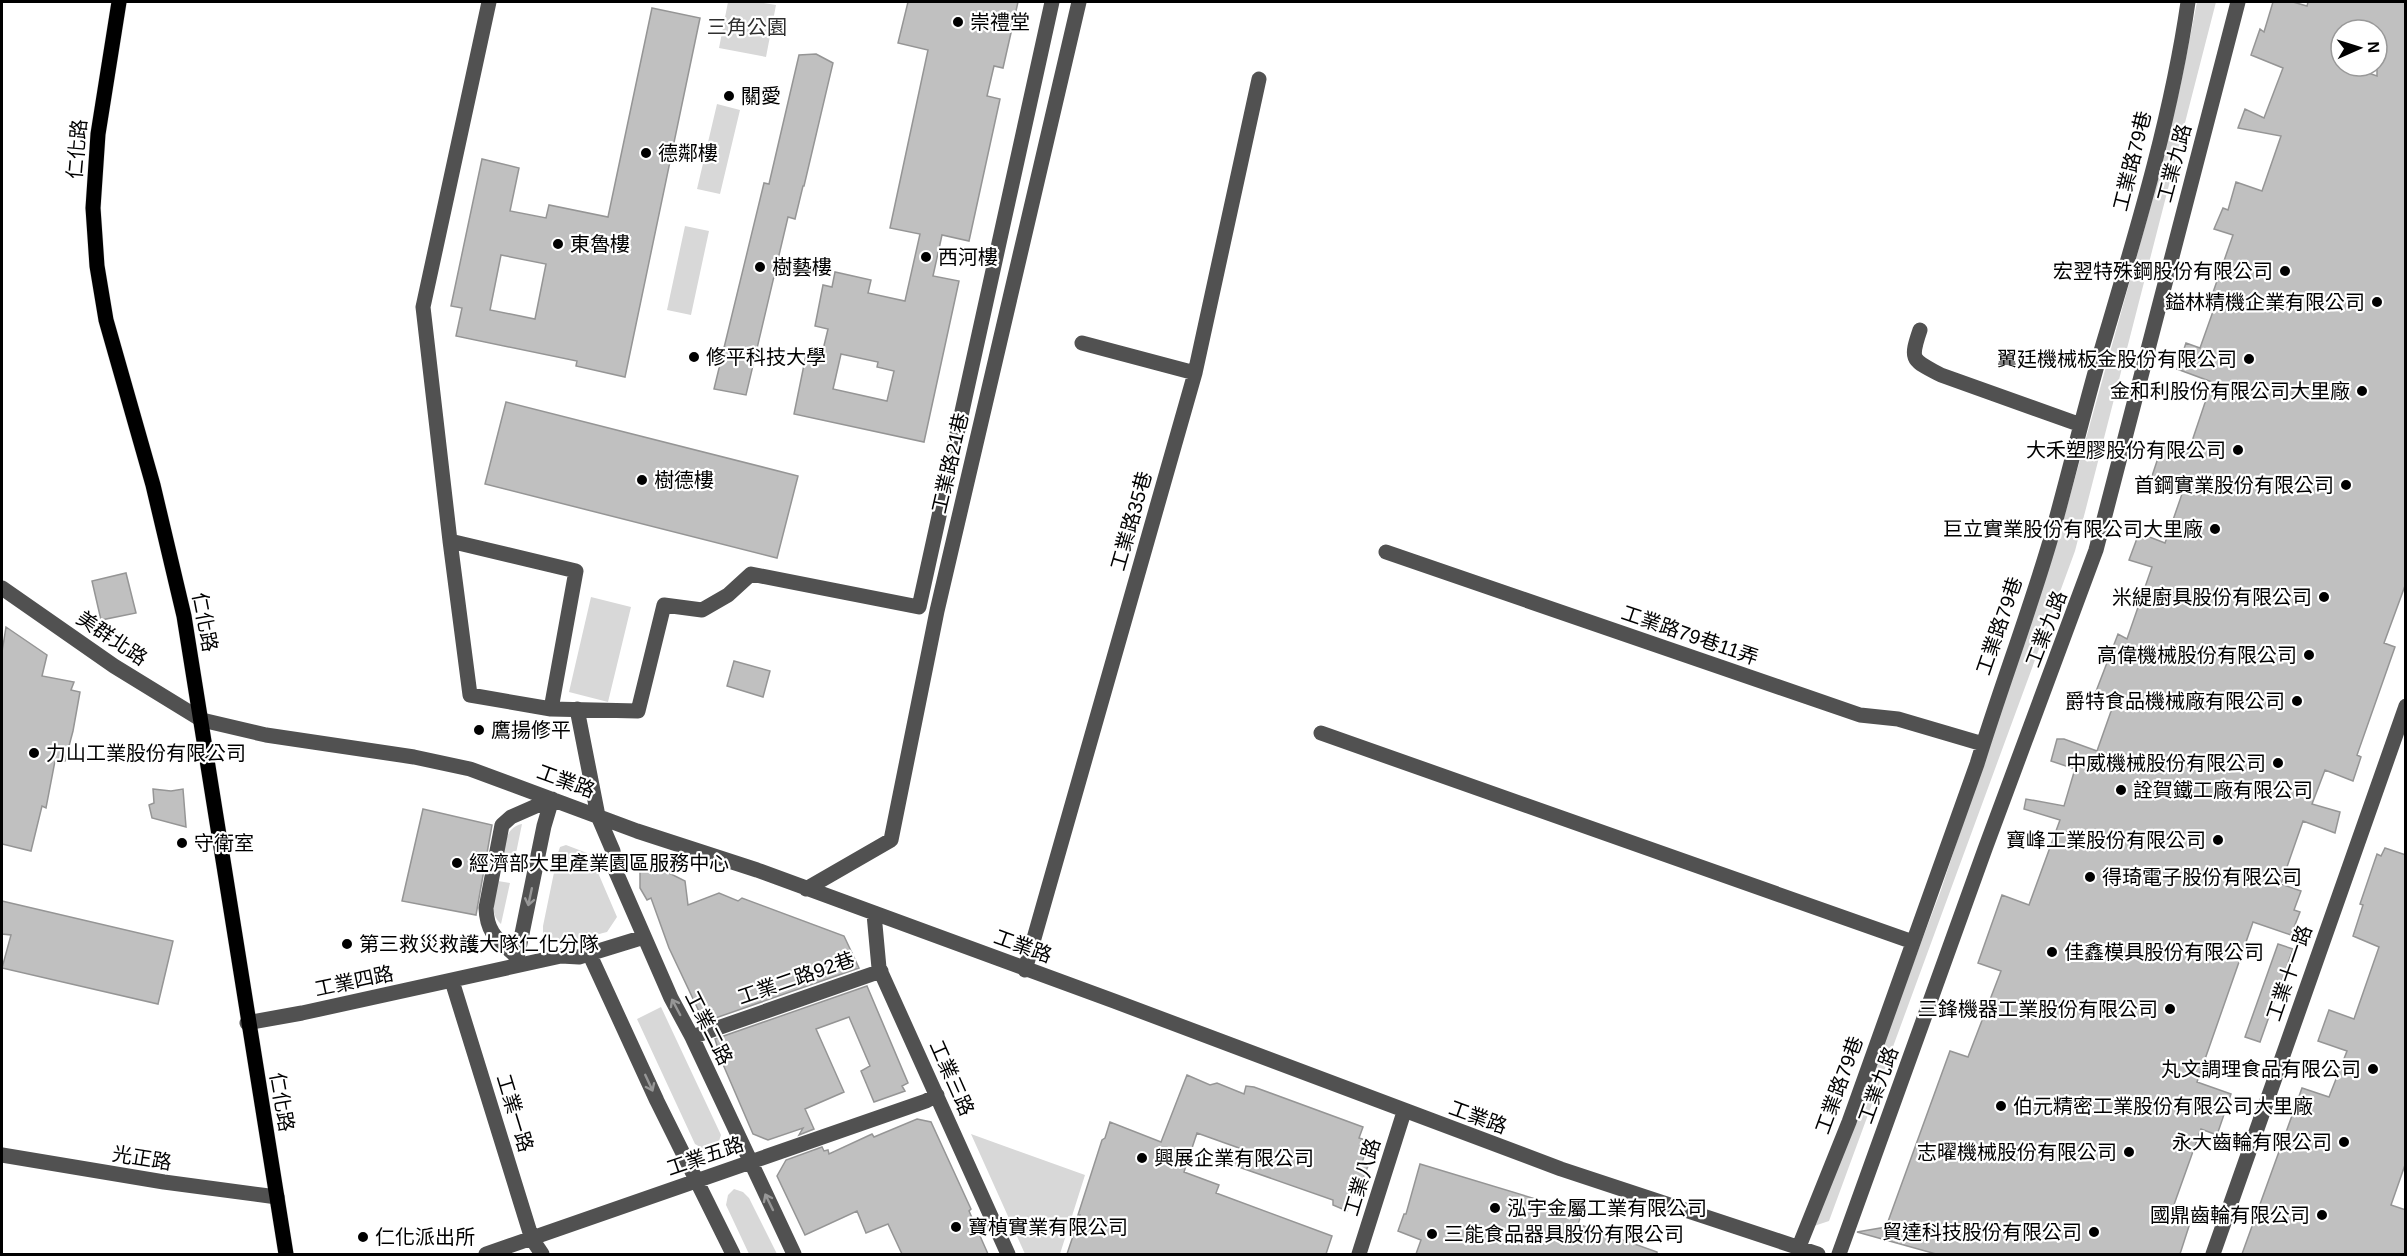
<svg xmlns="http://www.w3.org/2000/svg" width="2407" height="1256" font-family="Arial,'Noto Sans TC',sans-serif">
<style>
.green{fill:#d8d8d8}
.building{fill:#c0c0c0;stroke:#959595;stroke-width:1.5;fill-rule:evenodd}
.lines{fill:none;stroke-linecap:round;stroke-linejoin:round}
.major-casing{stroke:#dbdbdb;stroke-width:16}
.minor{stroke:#515151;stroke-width:15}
.major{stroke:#000;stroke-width:15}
.oneway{stroke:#979797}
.poi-dot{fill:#000;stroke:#fff;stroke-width:2}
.labels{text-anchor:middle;stroke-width:4.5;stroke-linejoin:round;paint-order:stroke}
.poi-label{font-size:20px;fill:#000;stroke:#fff;text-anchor:start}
.park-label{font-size:20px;fill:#2f2f2f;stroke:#fff}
.street-label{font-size:20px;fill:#000;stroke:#fff}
</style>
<rect width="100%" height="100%" fill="#fff"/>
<path class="green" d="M728 2H757L776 5 766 57 719 48Z
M2197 2H2216L2075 551 1829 1221 1814 1226 1941 890 2063 521 2151 205 2180 88Z
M717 104 740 110 720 194 697 189Z
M685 226 709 231 691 315 667 310Z
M591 597 631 607 608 702 569 692Z
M522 824 513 868 501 865C504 849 504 827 522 824Z
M566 845 595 856 600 863 599 875 617 917 607 932C586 937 561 949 543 933V926L558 853 560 847Z
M498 881 510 883 501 924C488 912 495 897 498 881Z
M661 1007 721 1135 718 1144 711 1149 702 1148 695 1144 637 1019Z
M971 1134 1085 1175 1060 1254H1025Z
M734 1189 743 1192 749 1198 777 1254H749L726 1205 728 1195Z"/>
<path class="building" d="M908 2H1018L1003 68 994 66 987 96 1000 99 969 241 942 235 933 276 959 281 924 442 794 414 806 355 821 358 828 329 815 326 823 285 832 287 835 272 871 280 868 293 905 301 920 234 890 228 928 50 898 43ZM841 354 878 362 877 367 894 371 887 401 833 389Z
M2273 2H2293L2307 6 2308 2H2406V583L2384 643 2395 647 2357 755 2361 757 2353 781 2325 770 2312 804 2340 812 2335 833 2303 821 2281 884 2301 891 2294 910 2300 912 2291 935 2253 922 2197 1082 2231 1094 2217 1135 2201 1129 2171 1213 2191 1220 2180 1254H1936L1857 1232 1886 1227 1950 1051 1968 1057 2001 971 1978 963 2002 895 2029 905 2060 820 2024 809 2026 799 2064 806 2075 769 2051 761 2057 739H2064L2097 751 2115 700 2095 694 2118 634 2127 639 2152 567 2129 560 2139 533 2165 543 2182 494 2150 482 2162 446 2188 453 2212 382 2177 369 2186 343 2200 348 2216 303 2210 301 2233 235 2214 229 2223 208 2228 210 2236 182 2262 191 2281 136 2238 128 2245 109 2264 118 2283 68 2251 55 2260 29 2264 32ZM2341 30H2377V76L2348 66H2341Z
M652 8 700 18 625 377 576 366 577 361 456 336 462 308 451 306 482 159 519 168 510 211 546 218 549 205 608 217ZM501 255 546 264 535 319 490 310Z
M816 54 833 63 804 186H803L795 219 788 217 746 395 714 389 764 183 769 184 799 55Z
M506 402 798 476 777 558 485 484Z
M126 573 136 613 101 620 92 581Z
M6 627 47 655 42 676 74 682 71 690 80 692 73 731 65 761H55L46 808 42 806 31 851 2 844V652Z
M734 661 770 671 763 697 727 686Z
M153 789 171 791 183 789 186 827 152 818 149 805 154 803Z
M423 809 492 825 476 915 402 901Z
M2385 848 2406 855V1162L2391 1205 2406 1210V1254H2242L2302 1088 2329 1097 2347 1051 2318 1041 2329 1010 2354 1019 2379 947 2353 936 2363 905 2360 904 2377 854 2381 856Z
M653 865 685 881 688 905 719 893 738 901 742 898 844 936 859 968 704 1022 669 948 651 898 647 900 640 888V872Z
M2 901 173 941 158 1004 2 968 11 935 2 934Z
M2278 944 2293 949 2260 1042 2245 1037Z
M867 986 908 1083 902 1086 905 1091 874 1102 861 1071 870 1066 849 1017 816 1029 844 1092 805 1109 814 1129 799 1135 803 1128 768 1140 753 1134 722 1062 715 1039Z
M1187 1075 1210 1085 1217 1083 1244 1094 1246 1086 1254 1087 1363 1127 1359 1138 1369 1141 1361 1166H1368L1360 1186 1354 1187 1347 1211 1333 1205V1200L1233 1165 1239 1148 1197 1133 1184 1172 1219 1185 1216 1193 1332 1236 1326 1254H1067L1080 1215H1078L1102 1140 1105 1138 1110 1122 1161 1142Z
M917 1119 931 1122 971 1209 969 1211 988 1254H902L888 1224 866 1233 857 1211 805 1235 777 1176 786 1160 822 1147 824 1151 828 1150 829 1154 872 1134 874 1137Z
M1420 1164 1582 1213 1578 1224 1657 1252V1254H1416L1421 1240 1398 1231 1404 1214H1406Z"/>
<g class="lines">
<g class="major-casing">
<path id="major" d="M119 2 98 134 93 208 97 266 106 320 153 485 184 616 286 1254"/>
</g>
<path class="minor" d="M489 2 423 307 450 541 576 571 551 709 638 711 664 605 702 610 728 595 751 574 919 607 1052 2
M1920 330C1909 362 1913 360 1941 375L2081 425
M1082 343 1195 373
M450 541 470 695 551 709
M1386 552 1860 715 1898 719 1983 744
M2 588 114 666 202 720 266 735 414 757 470 769 637 831 757 870 1114 1001 1561 1169 1818 1254
M577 709 598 816 613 851 616 872 671 998 692 1037 794 1254
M1321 733 1913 942
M806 889 891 840 937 611 1079 2
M874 914 879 968 1008 1254
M589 953 657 1101 733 1254
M517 957C499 940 487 935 486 908L502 825 511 817 552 799
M516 963 544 826 552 799
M1025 970 1195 373 1259 79
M452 981 532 1239 542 1254
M247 1023 302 1013 561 956 579 957 644 937
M692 1037 881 971
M2 1155 164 1182 277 1197
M1798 1249 1849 1122 1977 764C2000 689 2028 616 2050 541 2070 471 2086 400 2107 331 2139 223 2172 113 2188 2
M486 1254 926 1101 937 1095
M1359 1254 1404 1112
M1839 1254 1985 849 2096 550 2238 2
M2213 1254 2406 706"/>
<use href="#major" class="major"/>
</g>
<defs><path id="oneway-shaft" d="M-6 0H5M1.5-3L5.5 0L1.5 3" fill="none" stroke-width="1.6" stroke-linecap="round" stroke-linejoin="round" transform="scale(1.5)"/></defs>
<g class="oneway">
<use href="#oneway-shaft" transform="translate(530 897) rotate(102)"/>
<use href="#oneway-shaft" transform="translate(676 1007) rotate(-118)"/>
<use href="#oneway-shaft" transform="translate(649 1083) rotate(65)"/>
<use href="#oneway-shaft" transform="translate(769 1202) rotate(-116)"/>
</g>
<g class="poi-dot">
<circle cx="958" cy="22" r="6"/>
<circle cx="729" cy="96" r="6"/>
<circle cx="646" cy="153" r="6"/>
<circle cx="558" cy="244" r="6"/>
<circle cx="926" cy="257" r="6"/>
<circle cx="760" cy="267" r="6"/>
<circle cx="2285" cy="271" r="6"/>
<circle cx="2377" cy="302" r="6"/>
<circle cx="694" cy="357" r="6"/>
<circle cx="2249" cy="359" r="6"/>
<circle cx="2362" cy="391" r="6"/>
<circle cx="2238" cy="450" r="6"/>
<circle cx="642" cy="480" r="6"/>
<circle cx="2346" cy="485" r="6"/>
<circle cx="2215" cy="529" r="6"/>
<circle cx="2324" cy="597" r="6"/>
<circle cx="2309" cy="655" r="6"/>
<circle cx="2297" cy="701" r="6"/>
<circle cx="479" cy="730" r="6"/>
<circle cx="34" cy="753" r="6"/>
<circle cx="2278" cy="763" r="6"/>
<circle cx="2121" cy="790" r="6"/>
<circle cx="2218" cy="840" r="6"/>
<circle cx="182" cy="843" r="6"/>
<circle cx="457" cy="863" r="6"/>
<circle cx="2090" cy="877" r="6"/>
<circle cx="347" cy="944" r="6"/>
<circle cx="2052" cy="952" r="6"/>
<circle cx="2170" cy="1009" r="6"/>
<circle cx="2373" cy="1069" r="6"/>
<circle cx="2001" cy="1106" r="6"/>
<circle cx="2344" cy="1142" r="6"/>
<circle cx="2129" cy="1152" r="6"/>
<circle cx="1142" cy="1158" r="6"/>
<circle cx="1495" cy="1208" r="6"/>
<circle cx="2322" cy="1215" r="6"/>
<circle cx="956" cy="1227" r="6"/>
<circle cx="2094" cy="1232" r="6"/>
<circle cx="1432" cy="1234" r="6"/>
<circle cx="363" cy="1237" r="6"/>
</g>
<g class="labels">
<g class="poi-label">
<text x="970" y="29">崇禮堂</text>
<text x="741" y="103">關愛</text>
<text x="658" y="160">德鄰樓</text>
<text x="570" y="251">東魯樓</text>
<text x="938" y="264">西河樓</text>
<text x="772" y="274">樹藝樓</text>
<text x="2273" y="278" text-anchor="end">宏翌特殊鋼股份有限公司</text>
<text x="2365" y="309" text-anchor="end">鎰林精機企業有限公司</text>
<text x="706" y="364">修平科技大學</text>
<text x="2237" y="366" text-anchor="end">翼廷機械板金股份有限公司</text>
<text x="2350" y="398" text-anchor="end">金和利股份有限公司大里廠</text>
<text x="2226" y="457" text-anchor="end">大禾塑膠股份有限公司</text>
<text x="654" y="487">樹德樓</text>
<text x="2334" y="492" text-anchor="end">首鋼實業股份有限公司</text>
<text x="2203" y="536" text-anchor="end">巨立實業股份有限公司大里廠</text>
<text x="2312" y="604" text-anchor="end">米緹廚具股份有限公司</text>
<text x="2297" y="662" text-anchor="end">高偉機械股份有限公司</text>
<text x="2285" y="708" text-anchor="end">爵特食品機械廠有限公司</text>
<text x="491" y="737">鷹揚修平</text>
<text x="46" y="760">力山工業股份有限公司</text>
<text x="2266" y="770" text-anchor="end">中威機械股份有限公司</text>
<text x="2133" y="797">詮賀鐵工廠有限公司</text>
<text x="2206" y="847" text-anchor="end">寶峰工業股份有限公司</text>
<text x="194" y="850">守衛室</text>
<text x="469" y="870">經濟部大里產業園區服務中心</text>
<text x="2102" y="884">得琦電子股份有限公司</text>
<text x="359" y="951">第三救災救護大隊仁化分隊</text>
<text x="2064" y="959">佳鑫模具股份有限公司</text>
<text x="2158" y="1016" text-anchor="end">三鋒機器工業股份有限公司</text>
<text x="2361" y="1076" text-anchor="end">丸文調理食品有限公司</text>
<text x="2013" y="1113">伯元精密工業股份有限公司大里廠</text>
<text x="2332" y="1149" text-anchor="end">永大齒輪有限公司</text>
<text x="2117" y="1159" text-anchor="end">志曜機械股份有限公司</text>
<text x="1154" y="1165">興展企業有限公司</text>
<text x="1507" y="1215">泓宇金屬工業有限公司</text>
<text x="2310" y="1222" text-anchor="end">國鼎齒輪有限公司</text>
<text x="968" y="1234">寶楨實業有限公司</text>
<text x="2082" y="1239" text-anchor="end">貿達科技股份有限公司</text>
<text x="1444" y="1241">三能食品器具股份有限公司</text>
<text x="375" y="1244">仁化派出所</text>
</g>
<g class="park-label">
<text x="747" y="34">三角公園</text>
</g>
<g class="street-label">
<text transform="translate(77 149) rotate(-85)" y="7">仁化路</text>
<text transform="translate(2132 161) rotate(-76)" y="7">工業路79巷</text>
<text transform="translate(2174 163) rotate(-75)" y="7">工業九路</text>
<text transform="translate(950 463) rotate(-77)" y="7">工業路21巷</text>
<text transform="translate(1131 521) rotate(-74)" y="7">工業路35巷</text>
<text transform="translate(205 622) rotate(79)" y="7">仁化路</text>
<text transform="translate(1999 626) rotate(-71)" y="7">工業路79巷</text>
<text transform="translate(2046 629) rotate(-69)" y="7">工業九路</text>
<text transform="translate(1690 635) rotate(19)" y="7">工業路79巷11弄</text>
<text transform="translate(112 638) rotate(34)" y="7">美群北路</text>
<text transform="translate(566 781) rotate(20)" y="7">工業路</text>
<text transform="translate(1023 946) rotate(20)" y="7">工業路</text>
<text transform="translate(2289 973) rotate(-71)" y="7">工業十一路</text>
<text transform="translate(796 978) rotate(-19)" y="7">工業二路92巷</text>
<text transform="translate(354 981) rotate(-12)" y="7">工業四路</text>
<text transform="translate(709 1028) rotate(63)" y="7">工業二路</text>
<text transform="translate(952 1078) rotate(66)" y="7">工業三路</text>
<text transform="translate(1839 1085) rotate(-70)" y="7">工業路79巷</text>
<text transform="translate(1878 1085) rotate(-70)" y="7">工業九路</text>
<text transform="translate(282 1102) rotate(80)" y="7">仁化路</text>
<text transform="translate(515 1113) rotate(73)" y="7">工業一路</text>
<text transform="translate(1478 1117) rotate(20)" y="7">工業路</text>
<text transform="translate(705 1156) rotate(-19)" y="7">工業五路</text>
<text transform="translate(142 1158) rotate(9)" y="7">光正路</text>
<text transform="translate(1362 1177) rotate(-73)" y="7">工業八路</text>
</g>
</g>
<rect width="2407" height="1256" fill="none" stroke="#000000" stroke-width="6"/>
<g transform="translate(2359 48) rotate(87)"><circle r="28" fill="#ffffff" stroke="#999999" stroke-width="1.5"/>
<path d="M0-4.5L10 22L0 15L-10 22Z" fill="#000000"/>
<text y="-9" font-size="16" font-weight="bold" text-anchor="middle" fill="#000000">N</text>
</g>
</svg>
